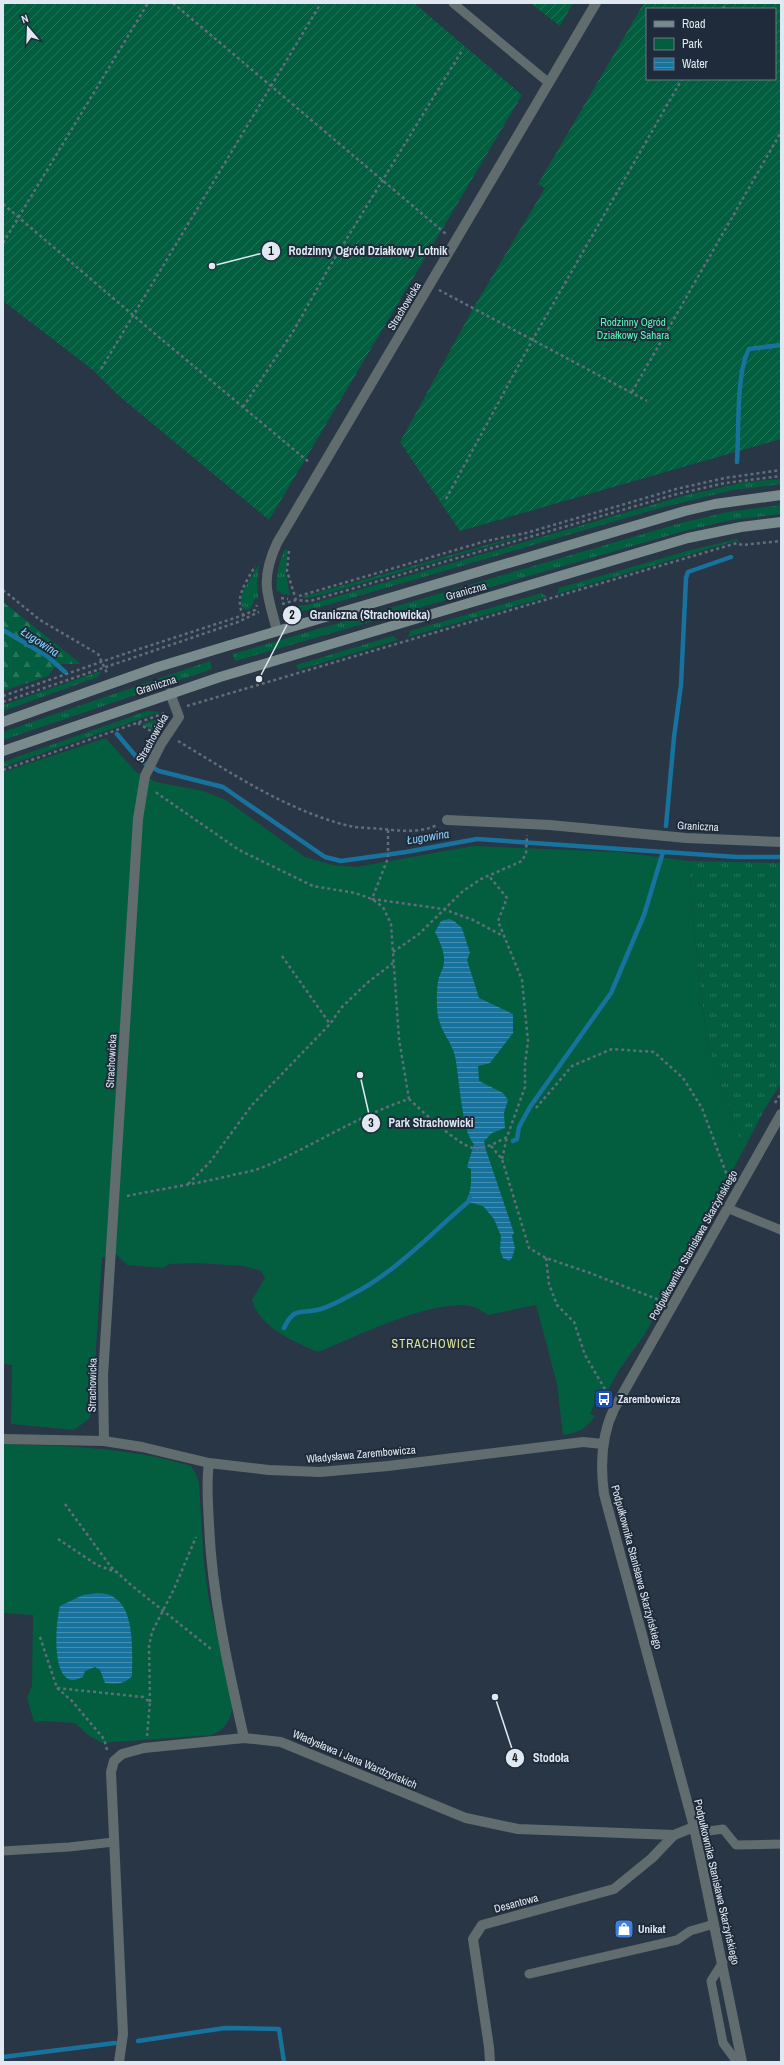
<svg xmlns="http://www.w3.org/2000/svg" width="784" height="2065" font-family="'Archivo Narrow',sans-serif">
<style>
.grass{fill:url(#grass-tufts)}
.forest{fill:url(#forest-firs)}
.park{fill:#035e3f}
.garden{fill:url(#garden-furrows);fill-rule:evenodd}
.water{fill:url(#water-rules)}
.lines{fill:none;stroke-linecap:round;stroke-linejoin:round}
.stream{stroke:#17739d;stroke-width:4.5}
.path{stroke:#616d7a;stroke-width:2.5;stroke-dasharray:3 3;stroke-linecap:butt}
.service{stroke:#616c6e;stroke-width:9}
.minor{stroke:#616c6e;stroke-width:10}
.secondary{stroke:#798b8d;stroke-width:10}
.labels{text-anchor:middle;stroke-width:4;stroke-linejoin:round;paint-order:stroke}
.street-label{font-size:11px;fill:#e0e8f2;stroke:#1f2b3a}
.park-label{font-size:11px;fill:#5df8b7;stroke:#1f2b3a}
.poi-label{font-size:11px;font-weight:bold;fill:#e0e8f2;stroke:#1f2b3a;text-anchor:start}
.water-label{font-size:12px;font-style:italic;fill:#87d2fd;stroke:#1f2b3a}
.neighbourhood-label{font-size:12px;letter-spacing:1px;fill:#e1e99b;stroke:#1f2b3a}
.leader{fill:none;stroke:#e0e8f2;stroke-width:1.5}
.callout-dot{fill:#e0e8f2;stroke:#1f2b3a;stroke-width:1.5}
.mark-label{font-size:12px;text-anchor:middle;font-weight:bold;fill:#111}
.callout-label{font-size:12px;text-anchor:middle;font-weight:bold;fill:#e0e8f2;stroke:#1f2b3a;stroke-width:4;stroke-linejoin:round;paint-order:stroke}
</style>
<defs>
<pattern id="grass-tufts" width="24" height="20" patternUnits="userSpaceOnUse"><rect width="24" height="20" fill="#035e3f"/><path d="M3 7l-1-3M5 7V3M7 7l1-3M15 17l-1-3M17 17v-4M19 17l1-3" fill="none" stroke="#27755b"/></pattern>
<pattern id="forest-firs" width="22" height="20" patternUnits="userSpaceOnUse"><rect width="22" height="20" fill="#035e3f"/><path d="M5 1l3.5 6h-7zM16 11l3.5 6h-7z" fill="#27755b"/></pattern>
<pattern id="garden-furrows" width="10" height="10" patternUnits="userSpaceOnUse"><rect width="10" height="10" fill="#035e3f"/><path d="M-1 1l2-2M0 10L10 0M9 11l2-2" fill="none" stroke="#27755b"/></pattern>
<pattern id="water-rules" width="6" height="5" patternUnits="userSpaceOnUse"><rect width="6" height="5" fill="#17739d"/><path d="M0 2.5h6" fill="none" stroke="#448eb0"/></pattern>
</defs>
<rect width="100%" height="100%" fill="#293645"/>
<path class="grass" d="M781 479V484L733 490 660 508 310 610 302 611 291 608 292 606 307 605 331 598 683 496 746 482Z
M781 505V514L731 520 684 531 235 661 233 654 681 523 728 512Z
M515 537 517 538 325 594 308 598 302 597Z
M737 539 740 542 735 541 557 594 559 588 687 551Z
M285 549 287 550 286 575 290 595 282 594 280 591 277 592C275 578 279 562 285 549Z
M259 564 257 583 258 598 255 599 250 609 245 610 241 605 242 593Z
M542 593 547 597 408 637 410 631Z
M393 636 398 640 298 670 296 665Z
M210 661 212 669 3 740V732Z
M101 671 98 677 3 711V705Z
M147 711 160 712 3 767V762Z
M164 717 165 720 159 731 156 732 142 724Z
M689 861 781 863V1083L764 1110 743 1151 707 1043 694 929Z"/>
<path class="forest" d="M3 602 81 664H62L55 667 48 676 3 691Z"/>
<path class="park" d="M106 738 135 771 156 782 203 791 226 800 305 857 333 865 356 867 473 846 619 852 689 861 694 929 707 1043 743 1151 645 1334 619 1370 601 1403 596 1401 590 1414 595 1416C585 1430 580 1432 563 1435L557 1384 536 1305 488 1315C484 1312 479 1309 475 1307 435 1296 356 1337 318 1352 294 1342 259 1327 252 1300L265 1278 261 1271 244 1266 197 1263 169 1264 163 1268 127 1265 116 1254 102 1258 96 1347 95 1405 89 1419 74 1430 11 1424 12 1365 3 1364V772Z
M3 1444C66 1446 130 1447 191 1466L196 1474 199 1483 204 1563 209 1600 233 1705C230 1720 227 1728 212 1735L102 1743 88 1735 75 1723 44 1721 34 1722 27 1698 32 1686 33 1615 3 1613Z"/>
<path class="garden" d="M3 3H414L522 95 269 520 119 396 93 370 3 301Z
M530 3H573L560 26Z
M644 3H781V439L460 531 400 442 474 307 545 188 538 184ZM647 9H775V79H647Z"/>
<path class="water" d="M449 919 454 921 462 928 470 953 467 960 479 998 513 1014V1033L490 1063 478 1066 479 1081 503 1093 508 1100 504 1113 505 1128 492 1133 484 1141 486 1150 514 1233 512 1236 515 1248 512 1258 509 1261 503 1258 500 1250 501 1236 494 1219 483 1206 468 1202 471 1184V1169L467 1167 474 1144C462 1133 459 1075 455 1056 452 1043 442 1033 439 1020 436 1012 436 982 440 975 442 970 444 967 444 961 445 952 439 940 435 932L441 921Z
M98 1593C137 1593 132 1648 132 1676 124 1685 116 1684 105 1683L100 1670 95 1667 85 1671 83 1677C79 1678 75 1681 71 1680 51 1675 56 1621 60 1606L83 1595Z"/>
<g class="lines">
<path class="stream" d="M737 462C739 433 736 372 749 349L781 345
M3 630 47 656 65 672
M117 734 139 760 159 771 223 787 325 857 341 861 406 852 477 839 737 857H781
M666 826 674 737 681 685 686 578 688 572 731 557
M513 1141 517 1139 519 1127 530 1107 611 993 644 915 663 852
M284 1328C295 1305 301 1315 321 1309 330 1306 340 1301 349 1296 394 1274 429 1235 468 1202L470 1197
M138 2041 225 2028 279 2029 284 2062
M3 2057 115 2043"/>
<path class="path" d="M173 3 446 234
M723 9 727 3
M3 204 154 333 310 463
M3 243 148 3
M439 290 647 401
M101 369 321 3
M632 392 781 132
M243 407 294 330 330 266 463 49
M446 499 533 339 682 79
M289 551 287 571 296 600
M3 590 40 620 98 654 107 673
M299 596 486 541 526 533 676 489 725 478 781 470
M281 598 288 599
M282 604 296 600 310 601 677 494 725 483 781 476
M244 616C233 598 246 583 255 566
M3 696 127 653 244 615 255 610 257 605
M3 702 238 622 259 612
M187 706 737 543 742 545 781 541
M138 723 154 733
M178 741C233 774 286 810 349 826 360 828 372 828 383 829 400 831 421 833 437 825
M3 770 165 713
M388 830V858L372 899 443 909 473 920 505 937
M393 952 419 934 463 891 481 879 522 861 526 853 527 835
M282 956 330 1024
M409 1099C421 1110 458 1145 473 1148 484 1150 497 1142 507 1137L525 1087V1064L528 1041 522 980 498 921 507 898 489 876
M775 1103 781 1093
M536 1108 572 1066 612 1049 654 1052 683 1078 702 1108 729 1181
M491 1146 502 1159 529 1248 546 1258 590 1273 662 1301
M502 1159 507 1137
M188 1184 210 1162 252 1105 330 1024 342 1007 367 983 393 963
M127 1196C161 1189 195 1184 229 1176 239 1173 251 1172 261 1168 312 1147 357 1116 409 1099L399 1039 391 924 383 907 372 899 355 893 313 886 239 850 154 791
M546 1258 549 1284 557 1305 574 1322 585 1355 606 1391 609 1393
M65 1504 111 1567 131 1585 211 1649
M58 1539 97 1565 116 1572
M40 1637 57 1688 143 1697 150 1702 147 1736
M57 1688 72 1701 104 1739 107 1750
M150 1702 149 1646 152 1632 174 1589 196 1537"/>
<path class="service" d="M453 3 549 83
M727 1208 781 1230
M695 1833 723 1829 736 1845 781 1844
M3 1851 69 1847 114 1842
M723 1962 711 1981 723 2043 737 2062
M529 1974 677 1940 690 1931 714 1924"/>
<path class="minor" d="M277 630C267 594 260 580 277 543L596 3
M447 820 550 825 686 838 781 842
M3 1439 104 1441 142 1447 209 1463 269 1470 320 1472 388 1466 583 1442 603 1444
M104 1441 103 1376 138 819 145 776 161 744 179 717 170 693
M209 1463C206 1483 208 1503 209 1524 212 1596 228 1667 244 1738
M119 2062 123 2034 111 1772 114 1761 122 1754 144 1748 244 1738 281 1742 466 1818 518 1829 674 1835 694 1827
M490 2062 489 2047 473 1939 482 1925 614 1889 652 1858 674 1835
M742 2062 694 1827 604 1494C600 1464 601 1436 614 1409L781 1114"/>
<path class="secondary" d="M3 722 158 667 227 646 685 511 715 504 781 495
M3 751 220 677 688 538 741 527 781 522"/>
</g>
<defs>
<g id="bus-square" transform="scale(1)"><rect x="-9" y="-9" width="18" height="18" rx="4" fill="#1a4fb4" stroke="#1f2b3a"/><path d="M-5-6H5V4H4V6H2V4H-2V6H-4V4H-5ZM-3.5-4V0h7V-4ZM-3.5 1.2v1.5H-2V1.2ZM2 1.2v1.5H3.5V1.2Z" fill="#fff"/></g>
<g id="shop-square" transform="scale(1)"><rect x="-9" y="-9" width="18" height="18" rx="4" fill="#3f7fe0" stroke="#1f2b3a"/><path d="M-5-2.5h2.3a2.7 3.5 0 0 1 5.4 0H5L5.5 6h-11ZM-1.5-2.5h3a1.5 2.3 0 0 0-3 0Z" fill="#fff"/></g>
</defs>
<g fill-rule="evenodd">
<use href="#bus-square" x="604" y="1399"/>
<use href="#shop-square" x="624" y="1929"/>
</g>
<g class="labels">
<g class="street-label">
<text transform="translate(404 306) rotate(-59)" y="4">Strachowicka</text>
<text transform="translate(466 591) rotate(-16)" y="4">Graniczna</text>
<text transform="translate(156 685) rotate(-18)" y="4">Graniczna</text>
<text transform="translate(152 738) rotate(-61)" y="4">Strachowicka</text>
<text transform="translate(698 826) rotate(3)" y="4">Graniczna</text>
<text transform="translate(111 1061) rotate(-87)" y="4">Strachowicka</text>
<text transform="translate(693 1245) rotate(-61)" y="4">Podpułkownika Stanisława Skarżyńskiego</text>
<text transform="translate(92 1385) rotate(-89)" y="4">Strachowicka</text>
<text transform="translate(361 1454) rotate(-5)" y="4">Władysława Zarembowicza</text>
<text transform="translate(637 1567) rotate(75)" y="4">Podpułkownika Stanisława Skarżyńskiego</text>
<text transform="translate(355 1759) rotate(23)" y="4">Władysława i Jana Wardzyńskich</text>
<text transform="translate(717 1882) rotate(77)" y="4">Podpułkownika Stanisława Skarżyńskiego</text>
<text transform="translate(516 1903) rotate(-15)" y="4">Desantowa</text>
</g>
<g class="park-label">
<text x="633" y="326">Rodzinny Ogród<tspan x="633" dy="13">Działkowy Sahara</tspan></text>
</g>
<g class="poi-label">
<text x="618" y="1403">Zarembowicza</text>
<text x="638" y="1933">Unikat</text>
</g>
<g class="water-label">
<text transform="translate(40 642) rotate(33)" y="4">Ługowina</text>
<text transform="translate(428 837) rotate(-9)" y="4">Ługowina</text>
</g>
<g class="neighbourhood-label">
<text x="434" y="1348">STRACHOWICE</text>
</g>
</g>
<path class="leader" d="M212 266L271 251M259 679L292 615M360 1075L371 1123M495 1697L515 1758"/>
<g class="callout-dot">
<circle cx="212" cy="266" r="4"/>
<circle cx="259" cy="679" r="4"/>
<circle cx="360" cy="1075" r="4"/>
<circle cx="495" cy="1697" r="4"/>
<circle cx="271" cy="251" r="10"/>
<circle cx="292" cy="615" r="10"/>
<circle cx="371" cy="1123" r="10"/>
<circle cx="515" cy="1758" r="10"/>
</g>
<g class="mark-label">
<text x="271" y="255">1</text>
<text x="292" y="619">2</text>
<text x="371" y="1127">3</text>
<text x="515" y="1762">4</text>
</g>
<g class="callout-label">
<text x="368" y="255">Rodzinny Ogród Działkowy Lotnik</text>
<text x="370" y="619">Graniczna (Strachowicka)</text>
<text x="431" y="1127">Park Strachowicki</text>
<text x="551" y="1762">Stodoła</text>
</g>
<rect width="784" height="2065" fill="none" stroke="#e0e8f2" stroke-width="8"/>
<rect x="646" y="8" width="130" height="72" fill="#1f2b3a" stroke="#6c7784"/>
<rect x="654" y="21" width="20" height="6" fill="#798b8d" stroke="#6c7784"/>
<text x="682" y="28" font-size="12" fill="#e0e8f2">Road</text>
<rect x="654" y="38" width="20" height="12" fill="#035e3f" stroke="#6c7784"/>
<text x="682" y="48" font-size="12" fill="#e0e8f2">Park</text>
<rect x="654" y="58" width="20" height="12" fill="url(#water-rules)" stroke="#6c7784"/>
<text x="682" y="68" font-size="12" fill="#e0e8f2">Water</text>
<g transform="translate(28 28) rotate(341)" stroke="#1f2b3a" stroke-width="3" paint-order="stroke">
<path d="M0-3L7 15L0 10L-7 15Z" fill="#e0e8f2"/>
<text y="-6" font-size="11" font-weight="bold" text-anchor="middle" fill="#e0e8f2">N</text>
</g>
</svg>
